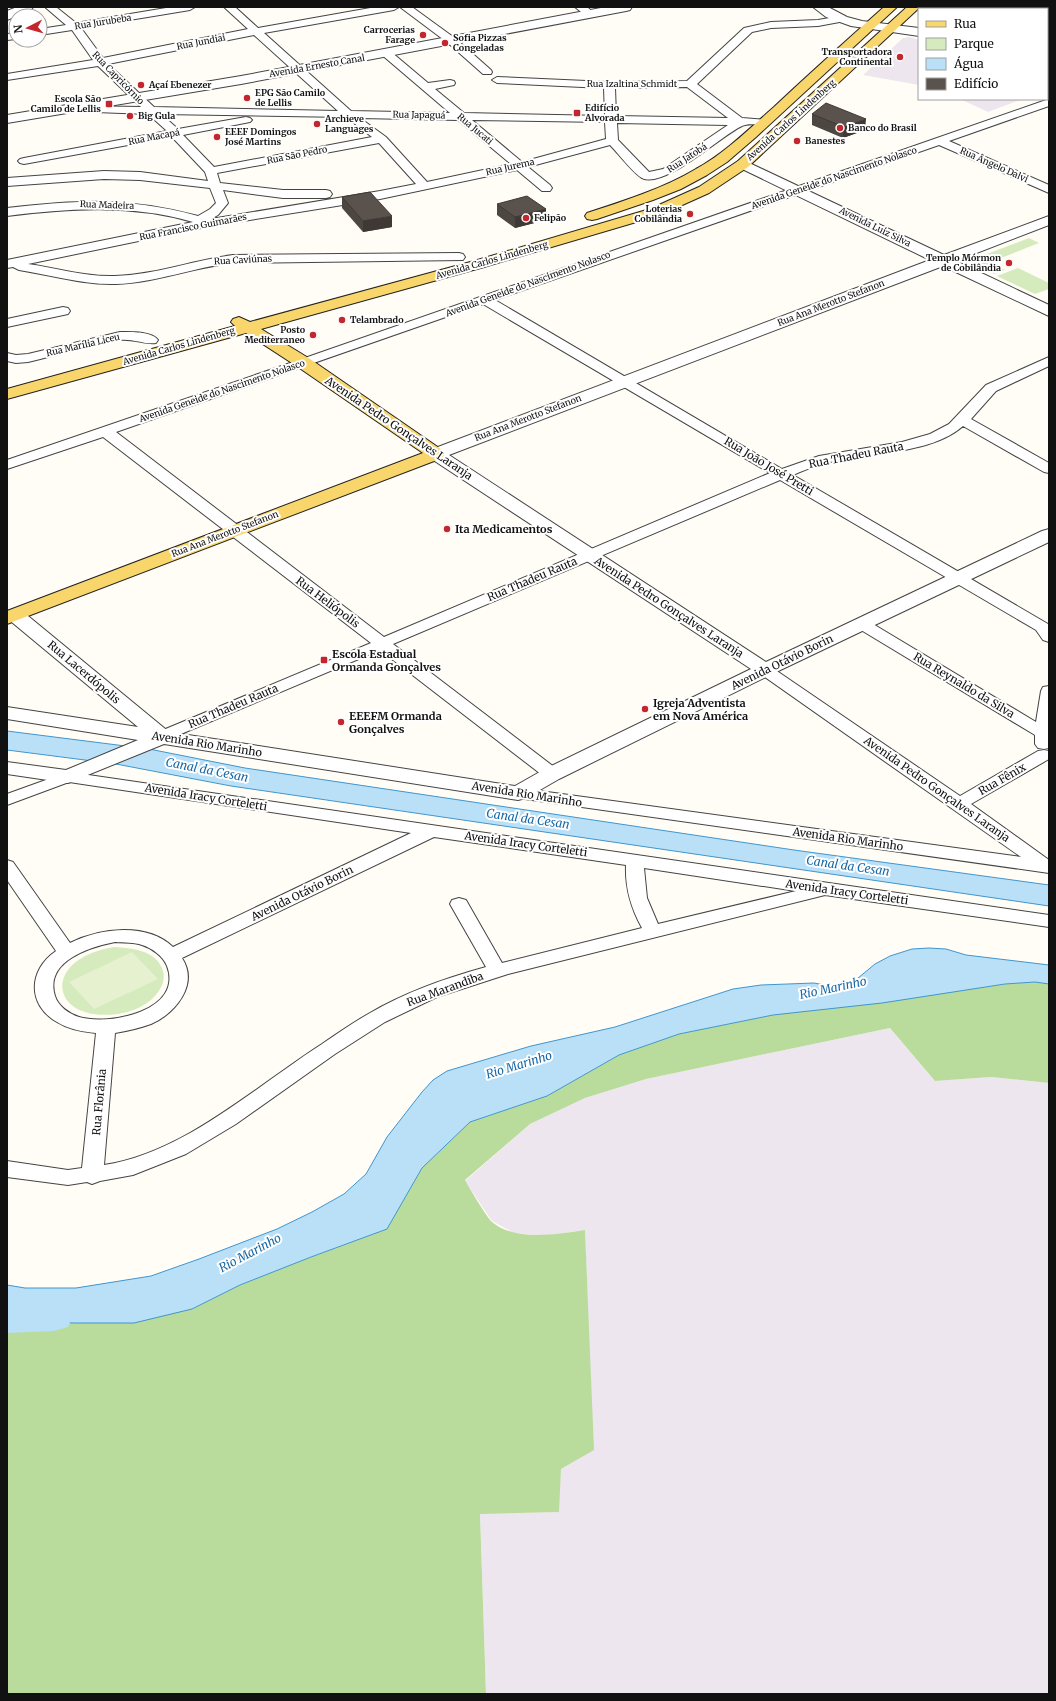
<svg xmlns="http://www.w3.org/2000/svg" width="1056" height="1701" font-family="Merriweather,serif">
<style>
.industrial{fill:#eee6ef}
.green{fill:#d5ebbd}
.forest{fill:#b9dc9c}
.pitch{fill:#e6f2cf}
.water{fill:#b9e0f7;stroke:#3f96cf}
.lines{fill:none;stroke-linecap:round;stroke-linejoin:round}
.river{fill:#b9e0f7;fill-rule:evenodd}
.minor-casing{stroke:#444;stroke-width:2}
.tertiary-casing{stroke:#444;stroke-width:2}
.primary-casing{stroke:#222;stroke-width:2}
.minor{fill:#fff;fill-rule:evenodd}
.tertiary{fill:#fff;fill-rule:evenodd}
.primary{fill:#f9d66b;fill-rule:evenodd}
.wall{fill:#4d4742}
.shaded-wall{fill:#3f3936}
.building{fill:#5a524d;stroke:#3f3936}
.poi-dot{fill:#c4262e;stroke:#fff;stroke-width:1.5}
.labels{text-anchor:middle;stroke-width:4;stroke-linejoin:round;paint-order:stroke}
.far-street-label{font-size:9px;fill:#111;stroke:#fff}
.far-poi-label{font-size:9px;font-weight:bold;fill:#111;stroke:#fff;text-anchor:start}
.street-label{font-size:11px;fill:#111;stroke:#fff}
.poi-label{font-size:11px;font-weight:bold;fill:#111;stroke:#fff;text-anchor:start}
.water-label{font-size:12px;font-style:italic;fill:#1768a6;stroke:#fff}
</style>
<rect width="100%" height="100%" fill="#fffdf5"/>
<path class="industrial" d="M910 37 919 40V85L863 75 903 38Z
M960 99H1023L988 112Z
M890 1028 935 1081 991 1077 1049 1083V1694H486L480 1513 558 1512 561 1469 593 1450 585 1230 545 1236 514 1233 492 1221 465 1181 530 1124 585 1098 646 1079Z"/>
<path class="green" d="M1029 238 1039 243 991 262 1005 270 994 274 971 262V260Z
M1018 268 1049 283V289L1035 294 997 276Z
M114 947C131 948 157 950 163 971 166 981 160 991 153 998 144 1007 130 1012 118 1014 49 1023 40 959 114 947Z"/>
<path class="forest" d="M1035 982 1049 984V1083L991 1077 935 1081 890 1028 646 1079 585 1098 530 1124 465 1180C470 1189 486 1216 492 1222 516 1242 557 1234 585 1230L594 1450 561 1469 559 1512 480 1514 486 1694H7V1318L26 1321 75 1323 192 1309 240 1285 311 1257 387 1229 422 1168 470 1122 547 1096 619 1055 679 1034 773 1015 1005 984Z"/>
<path class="pitch" d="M132 952 158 979 94 1009 69 982Z"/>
<path class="water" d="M7 731 149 749 245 768 794 850 1049 885V906L231 786 116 764 7 750Z
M929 948 946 949 966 955 1049 965V984L1035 982 1005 984 882 1003 773 1015 679 1034 619 1055 547 1096 470 1122 422 1168 387 1229 311 1257 240 1285 192 1309 134 1323H75L26 1321 7 1318V1285L25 1288H76L151 1276 199 1259 277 1229 312 1212 344 1194 366 1174 387 1137 422 1092 433 1080 447 1071 531 1046 615 1027 733 989 761 985 814 983 840 988 852 983 875 964 890 956 912 949Z"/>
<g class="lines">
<path class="river" d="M54 1301 68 1305 73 1316 68 1327 54 1331 7 1333V1303Z"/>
<g class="minor-casing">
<path id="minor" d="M45 7H56L76 23 172 7H195L190 10 81 28 103 58 248 29 224 7H235L258 28 376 7H399L394 10 264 33 351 111 450 113 382 55 381 53 386 50 390 51 428 83 450 80 454 81 455 83 454 85 435 89 464 113 605 116 604 88 497 83 492 80 497 77 609 82 687 81 744 28 771 22 818 20 841 16 846 19 845 21 818 26 771 28 752 32 697 84 742 118 769 120 771 122 769 124C761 126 749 122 742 126 720 136 665 189 642 178 634 174 617 152 610 145L528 167 550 185 552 188 550 191H542L517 170 380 199 206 227 28 264C57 268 86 277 115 276 155 275 194 260 233 255L459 253 463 254 465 257 463 260 233 263C194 267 155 283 116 284 83 285 51 275 19 270L13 267 7 268V260L193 222C131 204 70 208 7 216V208C77 200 129 197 198 216L210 209 216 203 210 188 140 180 104 179 7 186V178L104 171 140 172 208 181 205 172 172 137 24 164 20 163 18 161 20 159 24 158 167 131 148 114 69 111 67 109 73 106 141 107 98 66 7 80V74L93 60 72 30 40 35V29L66 25ZM254 35 338 111 154 107 108 64ZM687 87 728 118 616 116 615 88ZM161 114 346 117 372 137 214 167 183 135 250 122 252 120 250 118 246 117 178 129ZM360 118 458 120 511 164 427 182 386 137ZM472 120 605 122 606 139 522 162ZM617 123 728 125 663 169 649 172 618 140ZM379 143 416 184 380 191 211 219 218 215 228 203 223 190 283 198H326L330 197 332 194 330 191 326 190H283L220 183 217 173Z
M400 7H412L456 39 491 70 492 72 491 74H483L448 43Z
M575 7H587L595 14 590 17 586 16Z
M1045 7H1049V14H1047V9H1043Z
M1047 25H1049V32H1047Z
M16 33V39L7 40V34Z
M1049 99V106L949 141 1049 185V193L939 145 495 300 782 469 819 456 902 442 930 434 949 424 986 385 1049 357V366L996 391 971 419 1049 463V473L1044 472 963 426C931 455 862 453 822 464 812 467 802 471 793 475L1048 624 1049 626V642L1043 640 1036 630 780 480 393 644 558 770 561 774 558 778 552 779 546 778 380 650 162 742 156 741 154 737 156 733 371 643 103 437 7 469V460L299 360ZM483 304 770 473 384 637 116 432Z
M63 307 68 308 70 311 68 314 7 327V319Z
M120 332C130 332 152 331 158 340L156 343C146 345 132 338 119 340 89 345 58 355 28 362L16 363 7 361V353L16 355 28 354Z
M862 619 868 621 1036 722 1041 691 1043 687 1049 686V748L1044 749 1038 748 1035 744V735L856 627 854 624 856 621Z
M765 665 771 667 960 796 1038 751 1044 750 1049 751V759L971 804 1049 860V873L518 798 512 797 509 793 512 789 518 788 1021 857 759 673 757 670 759 667Z
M68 772 1049 915V927L825 895 508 974 437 997 385 1022 335 1054 236 1124 186 1154 133 1175 100 1181 92 1184 87 1182 68 1185 7 1177V1161L68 1170 82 1168 96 1033C83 1032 68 1029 57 1022 27 1005 28 970 56 951L7 880V860L13 862 70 943C100 928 147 922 173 947L411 833 69 782 7 805V794ZM434 837 626 865C625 889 631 908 642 928L502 963 466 900 459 898 452 900 450 904 486 967C446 978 406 992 370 1013 354 1022 338 1033 322 1044 255 1087 184 1153 104 1165L115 1033C127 1031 140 1028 151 1024 176 1013 199 984 182 958ZM644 868 796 891 658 924 647 898ZM115 942C124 943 134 942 142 945 152 948 163 956 167 966 184 1011 109 1026 79 1017 69 1014 58 1006 55 996 44 961 90 947 115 942Z"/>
</g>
<g class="tertiary-casing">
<path id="tertiary" d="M17 7H33L31 10 7 20V11Z
M606 7H632L630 10 626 11 241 84 7 123V115L241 76Z
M813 7H828L847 17 862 21 919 28V36L851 26 826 17Z
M1047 81H1049V90H1047Z
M743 160 944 255 1049 216V225L956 261 1049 305V316L943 266 449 455 766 662 1042 531 1049 529V542L772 674 559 779 526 798 518 800 164 744 68 783 7 774V762L66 770 138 740 7 719V707L138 727 8 619 7 613 15 609 22 611 169 732 515 786 545 769 751 669 430 458 427 454 430 450 930 260 738 167 736 164 738 161Z"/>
</g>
<g class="primary-casing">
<path id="primary" d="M884 7H897L756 137 727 162 707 175 681 189 653 200 597 219 592 220 587 219 585 216 587 213C624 201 662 189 696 169 725 153 749 129 774 107 810 73 847 40 884 7Z
M907 7H920L748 167 709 193 660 215 484 267 261 329 310 359 442 450 445 454 442 458 7 624V611L423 453 298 367 246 333 7 399V389L235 326 231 322 233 319 239 317 250 322 474 261 650 209 699 187 738 161Z"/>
</g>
<use href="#minor" class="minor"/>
<use href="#tertiary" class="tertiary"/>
<use href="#primary" class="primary"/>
</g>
<path class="wall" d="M812 114 865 130 843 138 812 125Z
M342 197 392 227 363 232 342 208Z
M497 204 546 209V220L515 228 497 215Z"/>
<path class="shaded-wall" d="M866 119 865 130 843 138 844 127Z
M546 209V220L515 228V217Z
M392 216V227L363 232V221Z"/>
<path class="building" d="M826 103 866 119 844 127 812 114Z
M370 192 392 216 363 221 342 197Z
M527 196 546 209 515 217 497 204Z"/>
<g class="poi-dot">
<circle cx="423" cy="35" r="4"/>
<circle cx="445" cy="43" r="4"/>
<circle cx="900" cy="57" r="4"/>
<circle cx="141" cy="85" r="4"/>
<circle cx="247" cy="98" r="4"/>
<rect x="105" y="100" width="8" height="8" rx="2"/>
<rect x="573" y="109" width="8" height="8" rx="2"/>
<circle cx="130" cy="116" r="4"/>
<circle cx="317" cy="124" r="4"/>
<circle cx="840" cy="128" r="4"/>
<circle cx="217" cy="137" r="4"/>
<circle cx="797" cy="141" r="4"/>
<circle cx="690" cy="214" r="4"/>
<circle cx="526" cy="218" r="4"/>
<circle cx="1009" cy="263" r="4"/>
<circle cx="342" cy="320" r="4"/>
<circle cx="313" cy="335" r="4"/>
<circle cx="447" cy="529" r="4"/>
<rect x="320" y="656" width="8" height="8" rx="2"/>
<circle cx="645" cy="709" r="4"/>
<circle cx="341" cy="722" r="4"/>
</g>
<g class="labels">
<g class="far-street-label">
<text transform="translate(103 22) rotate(-9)" y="3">Rua Jurubeba</text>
<text transform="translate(201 42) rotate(-11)" y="3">Rua Jundiai</text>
<text transform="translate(317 66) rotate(-10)" y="3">Avenida Ernesto Canal</text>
<text transform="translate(118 78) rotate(46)" y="3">Rua Capricórnio</text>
<text x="632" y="87">Rua Izaltina Schmidt</text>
<text transform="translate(419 115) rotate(1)" y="3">Rua Japaguá</text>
<text transform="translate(791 120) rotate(-42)" y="3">Avenida Carlos Lindenberg</text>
<text transform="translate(475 129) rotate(40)" y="3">Rua Jucati</text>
<text transform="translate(154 137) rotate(-11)" y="3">Rua Macapá</text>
<text transform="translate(297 155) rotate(-11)" y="3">Rua São Pedro</text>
<text transform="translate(687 158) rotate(-33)" y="3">Rua Jatobá</text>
<text transform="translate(994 165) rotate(24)" y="3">Rua Ângelo Dalvi</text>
<text transform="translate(510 167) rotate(-13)" y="3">Rua Jurema</text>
<text transform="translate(834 178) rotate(-19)" y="3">Avenida Geneide do Nascimento Nolasco</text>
<text transform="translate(107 205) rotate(2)" y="3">Rua Madeira</text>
<text transform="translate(193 227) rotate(-11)" y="3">Rua Francisco Guimarães</text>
<text transform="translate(875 227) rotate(26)" y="3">Avenida Luiz Silva</text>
<text transform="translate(243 260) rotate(-3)" y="3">Rua Caviúnas</text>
<text transform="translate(492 260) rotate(-16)" y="3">Avenida Carlos Lindenberg</text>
<text transform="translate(528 284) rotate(-20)" y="3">Avenida Geneide do Nascimento Nolasco</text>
<text transform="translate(831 303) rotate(-21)" y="3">Rua Ana Merotto Stefanon</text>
<text transform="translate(83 345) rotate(-13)" y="3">Rua Marília Liceu</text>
<text transform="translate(179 346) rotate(-16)" y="3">Avenida Carlos Lindenberg</text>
<text transform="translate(222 391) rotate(-19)" y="3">Avenida Geneide do Nascimento Nolasco</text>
<text transform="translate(528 418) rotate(-21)" y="3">Rua Ana Merotto Stefanon</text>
<text transform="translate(225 534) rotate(-21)" y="3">Rua Ana Merotto Stefanon</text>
</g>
<g class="far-poi-label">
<text x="415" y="33" text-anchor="end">Carrocerias<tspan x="415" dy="10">Farage</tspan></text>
<text x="453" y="41">Sofia Pizzas<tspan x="453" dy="10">Congeladas</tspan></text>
<text x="892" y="55" text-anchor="end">Transportadora<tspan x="892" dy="10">Continental</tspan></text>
<text x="149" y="88">Açaí Ebenezer</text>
<text x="255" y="96">EPG São Camilo<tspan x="255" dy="10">de Lellis</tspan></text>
<text x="101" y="102" text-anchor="end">Escola São<tspan x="101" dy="10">Camilo de Lellis</tspan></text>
<text x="585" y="111">Edifício<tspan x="585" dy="10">Alvorada</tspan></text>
<text x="138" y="119">Big Gula</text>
<text x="325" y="122">Archieve<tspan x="325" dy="10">Languages</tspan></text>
<text x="848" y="131">Banco do Brasil</text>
<text x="225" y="135">EEEF Domingos<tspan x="225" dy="10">José Martins</tspan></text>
<text x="805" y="144">Banestes</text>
<text x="682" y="212" text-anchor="end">Loterias<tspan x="682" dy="10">Cobilândia</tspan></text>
<text x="534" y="221">Felipão</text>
<text x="1001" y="261" text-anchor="end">Templo Mórmon<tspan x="1001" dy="10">de Cobilândia</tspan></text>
<text x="350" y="323">Telambrado</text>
<text x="305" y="333" text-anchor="end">Posto<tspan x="305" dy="10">Mediterraneo</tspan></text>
</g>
<g class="street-label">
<text transform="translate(399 428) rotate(34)" y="4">Avenida Pedro Gonçalves Laranja</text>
<text transform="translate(856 455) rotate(-11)" y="4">Rua Thadeu Rauta</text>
<text transform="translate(769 466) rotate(31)" y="4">Rua João José Pretti</text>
<text transform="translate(532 579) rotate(-23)" y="4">Rua Thadeu Rauta</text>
<text transform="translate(328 602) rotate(37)" y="4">Rua Heliópolis</text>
<text transform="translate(669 607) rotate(33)" y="4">Avenida Pedro Gonçalves Laranja</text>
<text transform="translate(782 662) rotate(-26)" y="4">Avenida Otávio Borin</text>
<text transform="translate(84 672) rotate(40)" y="4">Rua Lacerdópolis</text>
<text transform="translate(964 685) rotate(31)" y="4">Rua Reynaldo da Silva</text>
<text transform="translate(233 706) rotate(-23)" y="4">Rua Thadeu Rauta</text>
<text transform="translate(207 744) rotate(9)" y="4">Avenida Rio Marinho</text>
<text transform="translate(1002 779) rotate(-30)" y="4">Rua Fênix</text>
<text transform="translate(937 789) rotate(35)" y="4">Avenida Pedro Gonçalves Laranja</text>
<text transform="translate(527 794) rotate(9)" y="4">Avenida Rio Marinho</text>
<text transform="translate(206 797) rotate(9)" y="4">Avenida Iracy Corteletti</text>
<text transform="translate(848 839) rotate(8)" y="4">Avenida Rio Marinho</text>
<text transform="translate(526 844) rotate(8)" y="4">Avenida Iracy Corteletti</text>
<text transform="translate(847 892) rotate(8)" y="4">Avenida Iracy Corteletti</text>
<text transform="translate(302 893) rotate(-26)" y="4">Avenida Otávio Borin</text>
<text transform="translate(445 989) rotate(-20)" y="4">Rua Marandiba</text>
<text transform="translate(99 1102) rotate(-85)" y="4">Rua Florânia</text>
</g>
<g class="poi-label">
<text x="455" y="533">Ita Medicamentos</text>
<text x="332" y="658">Escola Estadual<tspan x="332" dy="13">Ormanda Gonçalves</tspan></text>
<text x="653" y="707">Igreja Adventista<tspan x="653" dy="13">em Nova América</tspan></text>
<text x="349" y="720">EEEFM Ormanda<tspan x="349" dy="13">Gonçalves</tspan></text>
</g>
<g class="water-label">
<text transform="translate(207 770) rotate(11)" y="4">Canal da Cesan</text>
<text transform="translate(528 819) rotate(8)" y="4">Canal da Cesan</text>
<text transform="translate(848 866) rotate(8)" y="4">Canal da Cesan</text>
<text transform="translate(833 988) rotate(-12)" y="4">Rio Marinho</text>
<text transform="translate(519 1065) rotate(-17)" y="4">Rio Marinho</text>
<text transform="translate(250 1253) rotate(-28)" y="4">Rio Marinho</text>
</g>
</g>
<rect width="1056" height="1701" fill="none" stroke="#111111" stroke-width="16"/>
<rect x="918" y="8" width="130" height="92" fill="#ffffff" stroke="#a0a0a0"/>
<rect x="926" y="21" width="20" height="6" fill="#f9d66b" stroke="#a0a0a0"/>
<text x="954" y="28" font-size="12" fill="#111111">Rua</text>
<rect x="926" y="38" width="20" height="12" fill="#d5ebbd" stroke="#a0a0a0"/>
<text x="954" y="48" font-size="12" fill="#111111">Parque</text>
<rect x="926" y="58" width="20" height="12" fill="#b9e0f7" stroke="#a0a0a0"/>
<text x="954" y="68" font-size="12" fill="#111111">Água</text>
<rect x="926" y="78" width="20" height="12" fill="#5a524d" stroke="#a0a0a0"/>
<text x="954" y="88" font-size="12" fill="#111111">Edifício</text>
<g transform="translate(28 28) rotate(264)"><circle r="19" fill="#ffffff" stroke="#a0a0a0"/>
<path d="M0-3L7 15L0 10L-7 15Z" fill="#c4262e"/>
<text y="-6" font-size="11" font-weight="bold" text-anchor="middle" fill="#111111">N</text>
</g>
</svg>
